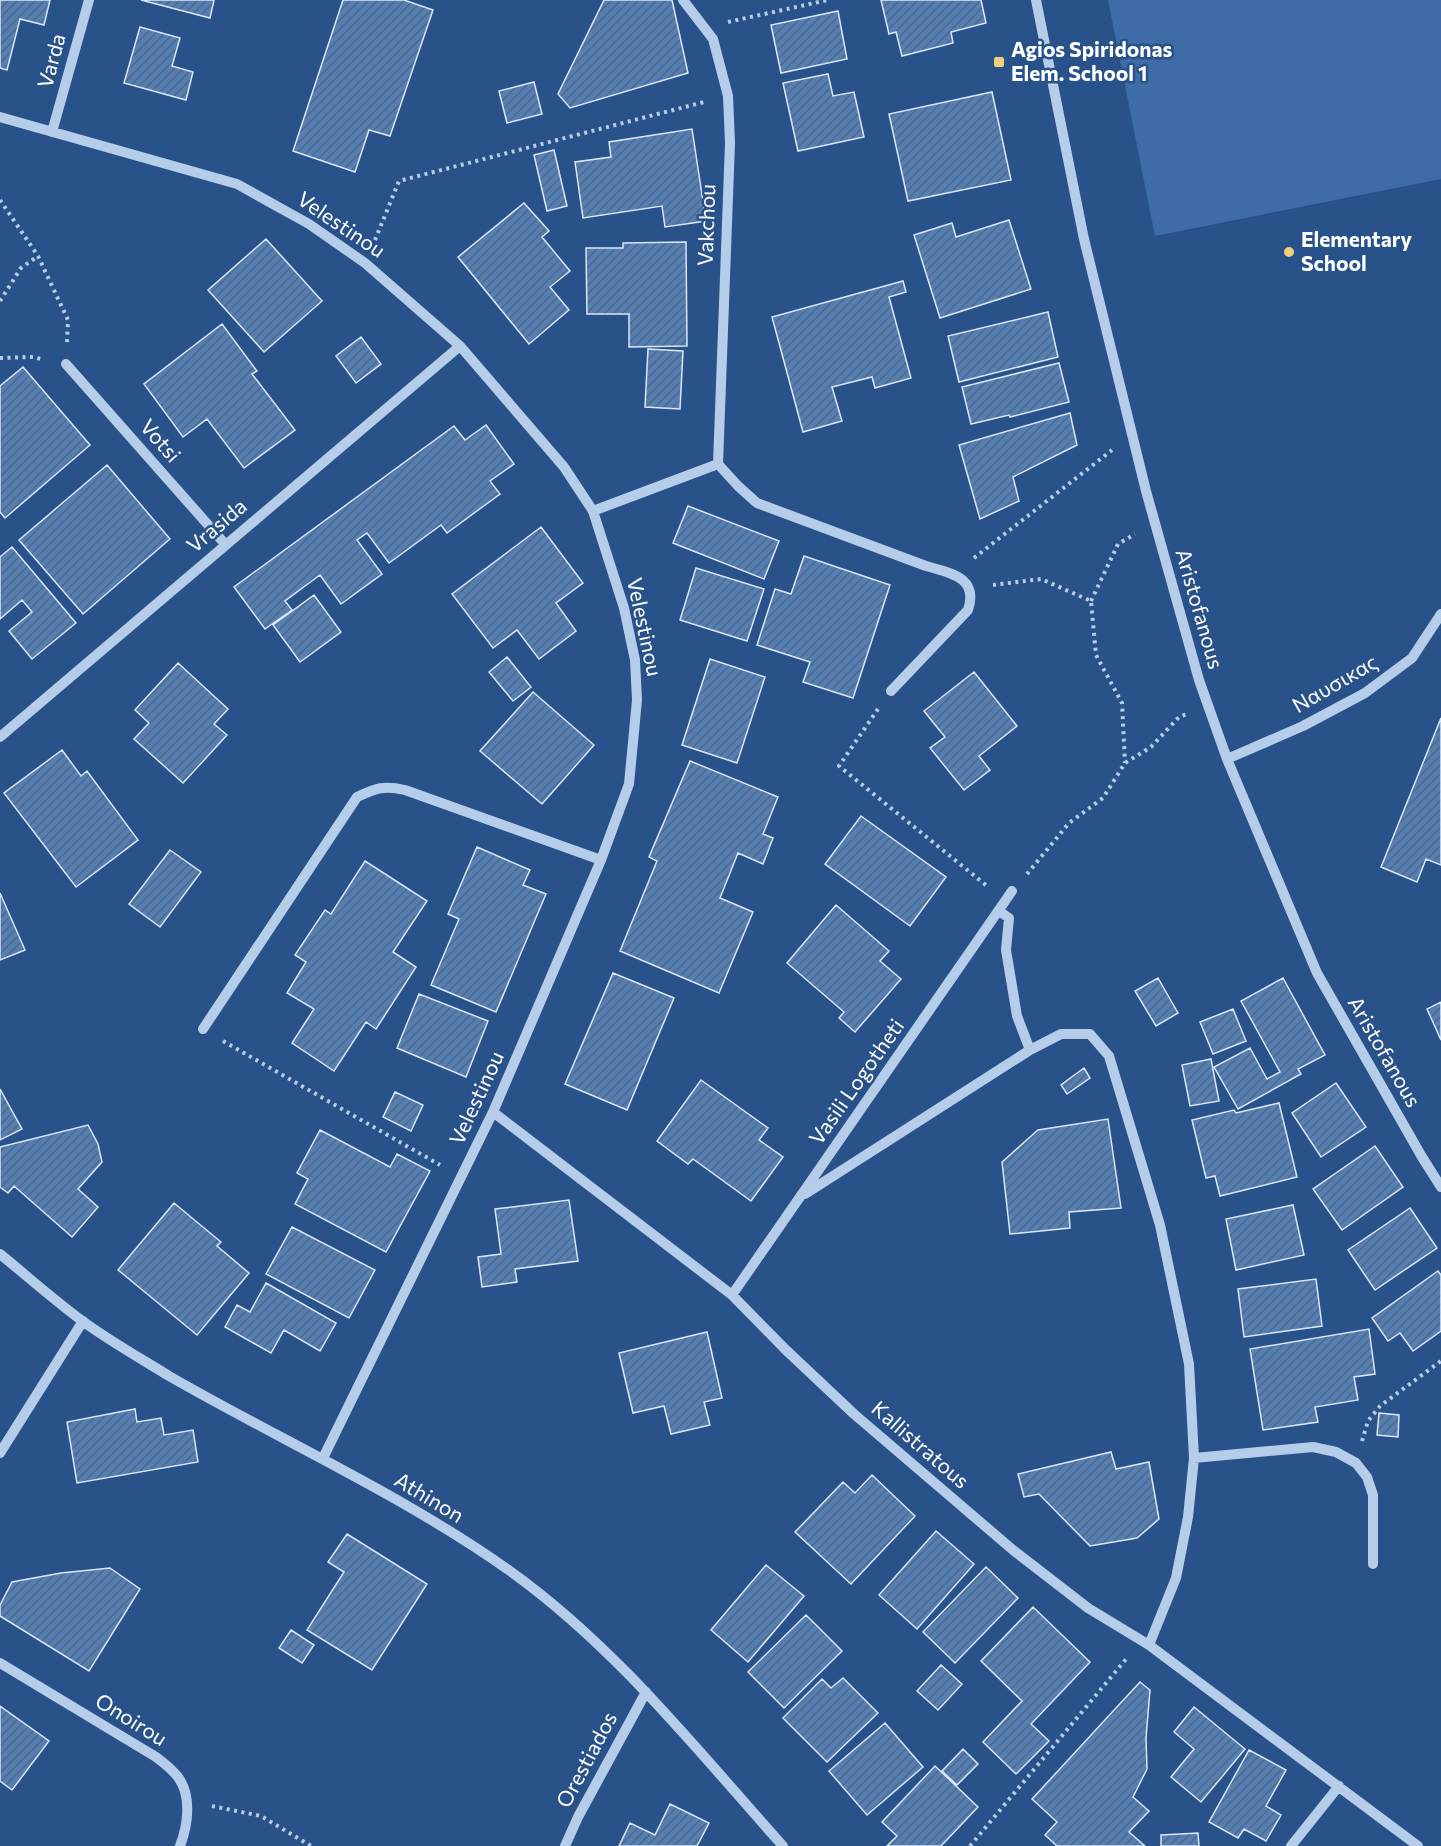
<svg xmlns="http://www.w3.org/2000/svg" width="1441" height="1846" font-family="Commissioner,sans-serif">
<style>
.park{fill:#3d6ca6}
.building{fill:url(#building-hatch);stroke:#d9e7f7;stroke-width:1.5}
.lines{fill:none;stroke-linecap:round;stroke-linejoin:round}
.path{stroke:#b5cde9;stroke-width:4;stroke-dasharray:3 4.5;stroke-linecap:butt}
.minor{stroke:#b5cde9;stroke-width:10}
.poi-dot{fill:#f1cf7b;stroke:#285289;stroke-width:2}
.labels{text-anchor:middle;stroke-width:5;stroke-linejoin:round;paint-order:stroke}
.poi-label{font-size:21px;font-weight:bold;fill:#fff;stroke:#285289;text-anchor:start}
.street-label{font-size:21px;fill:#fff;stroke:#285289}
</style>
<defs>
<pattern id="building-hatch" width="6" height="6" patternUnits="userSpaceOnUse" patternTransform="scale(1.5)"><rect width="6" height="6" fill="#557eb2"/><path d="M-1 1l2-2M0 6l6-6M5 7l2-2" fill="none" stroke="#516884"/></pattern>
</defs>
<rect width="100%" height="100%" fill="#285289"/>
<path class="park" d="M1108 0H1441V179L1155 236Z"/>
<path class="building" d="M0 0H50L44 25 20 19 7 70 0 68Z
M141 0H214L210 18Z
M343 0H404L433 10 390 136 369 130 355 172 293 151Z
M604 0H672L688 73 570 108 558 94Z
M881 0H981L986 23 951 32 953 43 902 56 896 32 889 34Z
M838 11 847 59 781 73 771 25Z
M140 27 180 38 172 66 193 72 186 100 124 83Z
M828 74 833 96 854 92 864 137 798 151 783 83Z
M534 82 542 114 507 123 499 91Z
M992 92 1011 180 908 201 889 114Z
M692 129 706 221 665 227 662 206 583 218 575 162 611 157 609 142Z
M554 150 567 206 547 211 534 155Z
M524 203 549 231 542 237 570 271 550 287 569 310 529 344 458 257Z
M1009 220 1031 289 940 318 914 235 952 223 956 237Z
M266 239 322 301 264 352 208 290Z
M686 242 687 346 629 347V314H587L586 248H623V243Z
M903 281 906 292 889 297 911 378 875 388 872 377 832 387 842 421 803 432 772 317Z
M1048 312 1058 357 959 382 948 336Z
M222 324 257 371 252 374 295 430 244 468 207 419 183 437 144 384Z
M361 337 381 364 356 383 336 356Z
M648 349 683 351 680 409 645 407Z
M1059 363 1069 402 1010 417 1009 415 971 424 962 387Z
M23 367 90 445 5 518 0 512V386Z
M1070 413 1077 445 1013 477 1019 501 980 519 959 445Z
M486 425 514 464 490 481 500 494 447 533 441 525 389 563 367 533 357 540 382 574 341 604 320 575 285 601 292 610 265 629 234 587 454 426 465 440Z
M107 465 170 539 83 614 19 540Z
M688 506 779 541 764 579 673 543Z
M541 527 583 583 556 603 576 631 539 659 517 630 493 648 452 594Z
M12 547 76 623 32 659 9 631 32 612 22 600 0 619V557Z
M804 556 890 585 853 698 803 682 810 662 757 645 775 589 791 594Z
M696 568 764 589 747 641 680 620Z
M314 595 341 632 300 662 273 625Z
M507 657 531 687 513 701 489 672Z
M710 659 765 677 737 763 682 745Z
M178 663 228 709 214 724 227 735 183 783 134 739 149 723 135 710Z
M974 672 1017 726 979 756 990 770 964 790 930 748 945 737 924 711Z
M533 692 594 745 542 804 480 751Z
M1441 718V865L1426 859 1417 882 1381 867Z
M62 750 81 776 87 771 138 840 76 887 4 793Z
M690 761 778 797 763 834 773 838 763 864 738 853 720 898 753 912 719 993 620 951 657 861 649 857Z
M861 816 946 877 910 926 825 864Z
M477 847 530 870 523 885 546 894 496 1012 431 985 459 919 448 914Z
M170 850 201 872 160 927 129 904Z
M365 861 427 901 393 952 416 967 376 1029 366 1022 334 1071 292 1043 314 1009 287 993 306 962 295 955 325 910 331 914Z
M0 893 25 950 0 960Z
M836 905 889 951 880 961 901 979 855 1032 839 1018 844 1012 787 963Z
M613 973 674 998 627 1110 565 1084Z
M1158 978 1178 1013 1156 1026 1135 991Z
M1283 978 1325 1055 1298 1069 1301 1074 1238 1109 1214 1067 1250 1048 1267 1079 1280 1072 1241 1001Z
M419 994 488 1021 466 1077 397 1048Z
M1441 1002V1040L1427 1009Z
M1233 1009 1246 1041 1213 1054 1200 1022Z
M1211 1059 1219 1101 1190 1106 1182 1065Z
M1084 1068 1090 1078 1067 1094 1061 1085Z
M701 1080 768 1128 759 1140 783 1157 751 1201 693 1159 688 1164 657 1141Z
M1336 1083 1366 1127 1321 1157 1292 1113Z
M0 1089 22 1129 0 1140Z
M395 1092 423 1105 411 1131 383 1117Z
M1279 1103 1297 1177 1220 1196 1215 1176 1206 1178 1192 1120 1234 1110 1236 1113Z
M1108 1119 1121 1208 1069 1212 1070 1228 1010 1234 1002 1162 1038 1130Z
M88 1125 98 1144 102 1162 78 1189 98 1207 72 1237 14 1186 8 1193 0 1187V1147Z
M320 1130 390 1167 397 1154 430 1171 386 1252 295 1204 308 1179 297 1173Z
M1375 1146 1403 1187 1342 1230 1313 1189Z
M569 1200 578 1261 515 1269 517 1282 482 1287 478 1257 501 1254 495 1209Z
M174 1203 221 1242 217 1246 249 1273 197 1335 118 1270Z
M1293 1205 1304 1255 1236 1270 1226 1219Z
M1410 1208 1437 1248 1375 1290 1348 1250Z
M292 1227 375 1270 349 1318 266 1274Z
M1438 1271 1441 1275V1331L1413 1351 1400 1333 1388 1341 1372 1318Z
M1316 1279 1322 1326 1244 1337 1238 1289Z
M266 1283 336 1323 320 1351 284 1330 271 1353 225 1327 237 1305 250 1312Z
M1369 1329 1375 1374 1354 1377 1358 1400 1315 1407 1318 1422 1263 1430 1250 1349Z
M707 1332 722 1398 704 1402 710 1425 671 1434 664 1406 633 1413 619 1353Z
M135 1409 137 1422 161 1418 164 1435 193 1430 198 1462 77 1483 67 1422Z
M1379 1413 1399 1415 1398 1437 1377 1435Z
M1111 1452 1116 1469 1149 1462 1159 1519 1137 1538 1090 1546 1039 1494 1024 1497 1018 1474Z
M872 1475 915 1516 851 1584 795 1532 843 1482 855 1493Z
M936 1531 974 1564 917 1629 879 1595Z
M347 1534 427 1584 372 1670 307 1630 344 1572 328 1562Z
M766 1565 804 1596 748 1662 711 1630Z
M986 1567 1018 1598 955 1663 923 1632Z
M110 1568 140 1589 89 1671 0 1616V1605L12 1582 61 1573Z
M1033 1607 1090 1662 1031 1724 1049 1741 1016 1774 983 1742 1022 1701 981 1661Z
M806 1615 842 1651 784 1708 748 1672Z
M291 1630 314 1645 302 1663 279 1648Z
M941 1665 962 1684 938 1710 917 1691Z
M843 1678 878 1713 827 1762 783 1718 822 1679 831 1688Z
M1140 1682 1150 1690 1146 1738 1147 1769 1133 1797 1149 1811 1129 1832 1145 1846H1057L1045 1835 1057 1822 1032 1799Z
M0 1706 49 1741 12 1790 0 1781Z
M1194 1707 1245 1749 1201 1802 1171 1777 1194 1749 1174 1732Z
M885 1723 923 1767 867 1815 829 1771Z
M963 1749 978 1764 957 1785 942 1771Z
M1249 1750 1286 1770 1266 1806 1281 1815 1266 1841 1244 1829 1238 1838 1209 1822Z
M935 1766 978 1807 941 1846H887L897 1836 882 1822Z
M670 1804 709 1823 697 1846H619L630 1823 655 1835Z
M1198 1833 1199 1846H1161V1835Z"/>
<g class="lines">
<path class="path" d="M728 22 828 0
M0 200 38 256 68 320 67 343
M375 240 399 181 704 102
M0 301 21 268 38 256
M0 358 34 357 44 360
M974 558 1112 450
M993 585 1041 579 1091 601 1096 655 1122 703 1125 763
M1091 601 1118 544 1135 534
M878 709 839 766 987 886
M1027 874 1069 823 1103 798 1125 763 1151 747 1179 717 1187 714
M223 1041 440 1165
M1362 1441 1368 1421 1380 1406 1441 1361
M212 1806 261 1816 311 1846
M970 1846 1127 1658"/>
<path class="minor" d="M683 0 713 39 728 96 730 143 718 464 738 486 757 503 926 566C950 573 979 577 968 610L891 691
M1036 0 1084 239 1146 491 1199 680 1227 759 1317 973 1422 1157 1441 1187
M0 117 237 184 309 224 365 263 460 346 564 467 593 511 624 608 635 660 637 700 629 784 601 860 493 1112 323 1458
M52 132 89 0
M66 364 225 544
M593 511 718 464
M0 737 460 346
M1227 759 1303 726 1365 693 1412 658 1441 614
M999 911 1009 918 1006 950 1017 1016 1030 1050 1061 1034H1090L1109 1056 1160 1225 1189 1364 1194 1458 1188 1517 1176 1578 1149 1645
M203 1029 357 797C376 788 384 785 405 790L601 860
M493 1112 732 1295 786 1350 854 1414 1013 1550 1088 1608 1149 1645 1418 1846
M805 1194 1030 1050
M0 1254C27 1276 53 1299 81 1320 108 1340 140 1358 169 1376 282 1441 403 1495 510 1571 615 1646 697 1750 783 1846
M732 1295 1012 891
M0 1453 83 1321
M1194 1458 1313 1447 1336 1452 1356 1463 1367 1477 1373 1495V1564
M0 1663 156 1757C164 1763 172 1769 178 1777 192 1796 188 1825 180 1846
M565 1846 578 1817 646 1692
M1291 1846 1339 1786"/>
</g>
<g class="poi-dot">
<rect x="993" y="56" width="12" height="12" rx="3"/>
<circle cx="1289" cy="252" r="6"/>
</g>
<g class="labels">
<g class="poi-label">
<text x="1011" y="57">Agios Spiridonas<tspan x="1011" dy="24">Elem. School 1</tspan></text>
<text x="1301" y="247">Elementary<tspan x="1301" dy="24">School</tspan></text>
</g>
<g class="street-label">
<text transform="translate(52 61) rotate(-75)" y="7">Varda</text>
<text transform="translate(341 225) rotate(34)" y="7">Velestinou</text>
<text transform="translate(707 225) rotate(-88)" y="7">Vakchou</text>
<text transform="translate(160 441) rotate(49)" y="7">Votsi</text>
<text transform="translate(217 526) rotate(-40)" y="7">Vrasida</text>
<text transform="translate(1199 609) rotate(74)" y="7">Aristofanous</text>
<text transform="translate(644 627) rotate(78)" y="7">Velestinou</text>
<text transform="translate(1335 684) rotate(-30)" y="7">Ναυσικας</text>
<text transform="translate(1384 1052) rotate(60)" y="7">Aristofanous</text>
<text transform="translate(857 1082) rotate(-55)" y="7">Vasili Logotheti</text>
<text transform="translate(477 1098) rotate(-65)" y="7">Velestinou</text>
<text transform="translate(920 1445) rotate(41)" y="7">Kallistratous</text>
<text transform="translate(429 1498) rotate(31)" y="7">Athinon</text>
<text transform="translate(131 1720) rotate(32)" y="7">Onoirou</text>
<text transform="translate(587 1760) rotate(-62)" y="7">Orestiados</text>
</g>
</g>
</svg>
